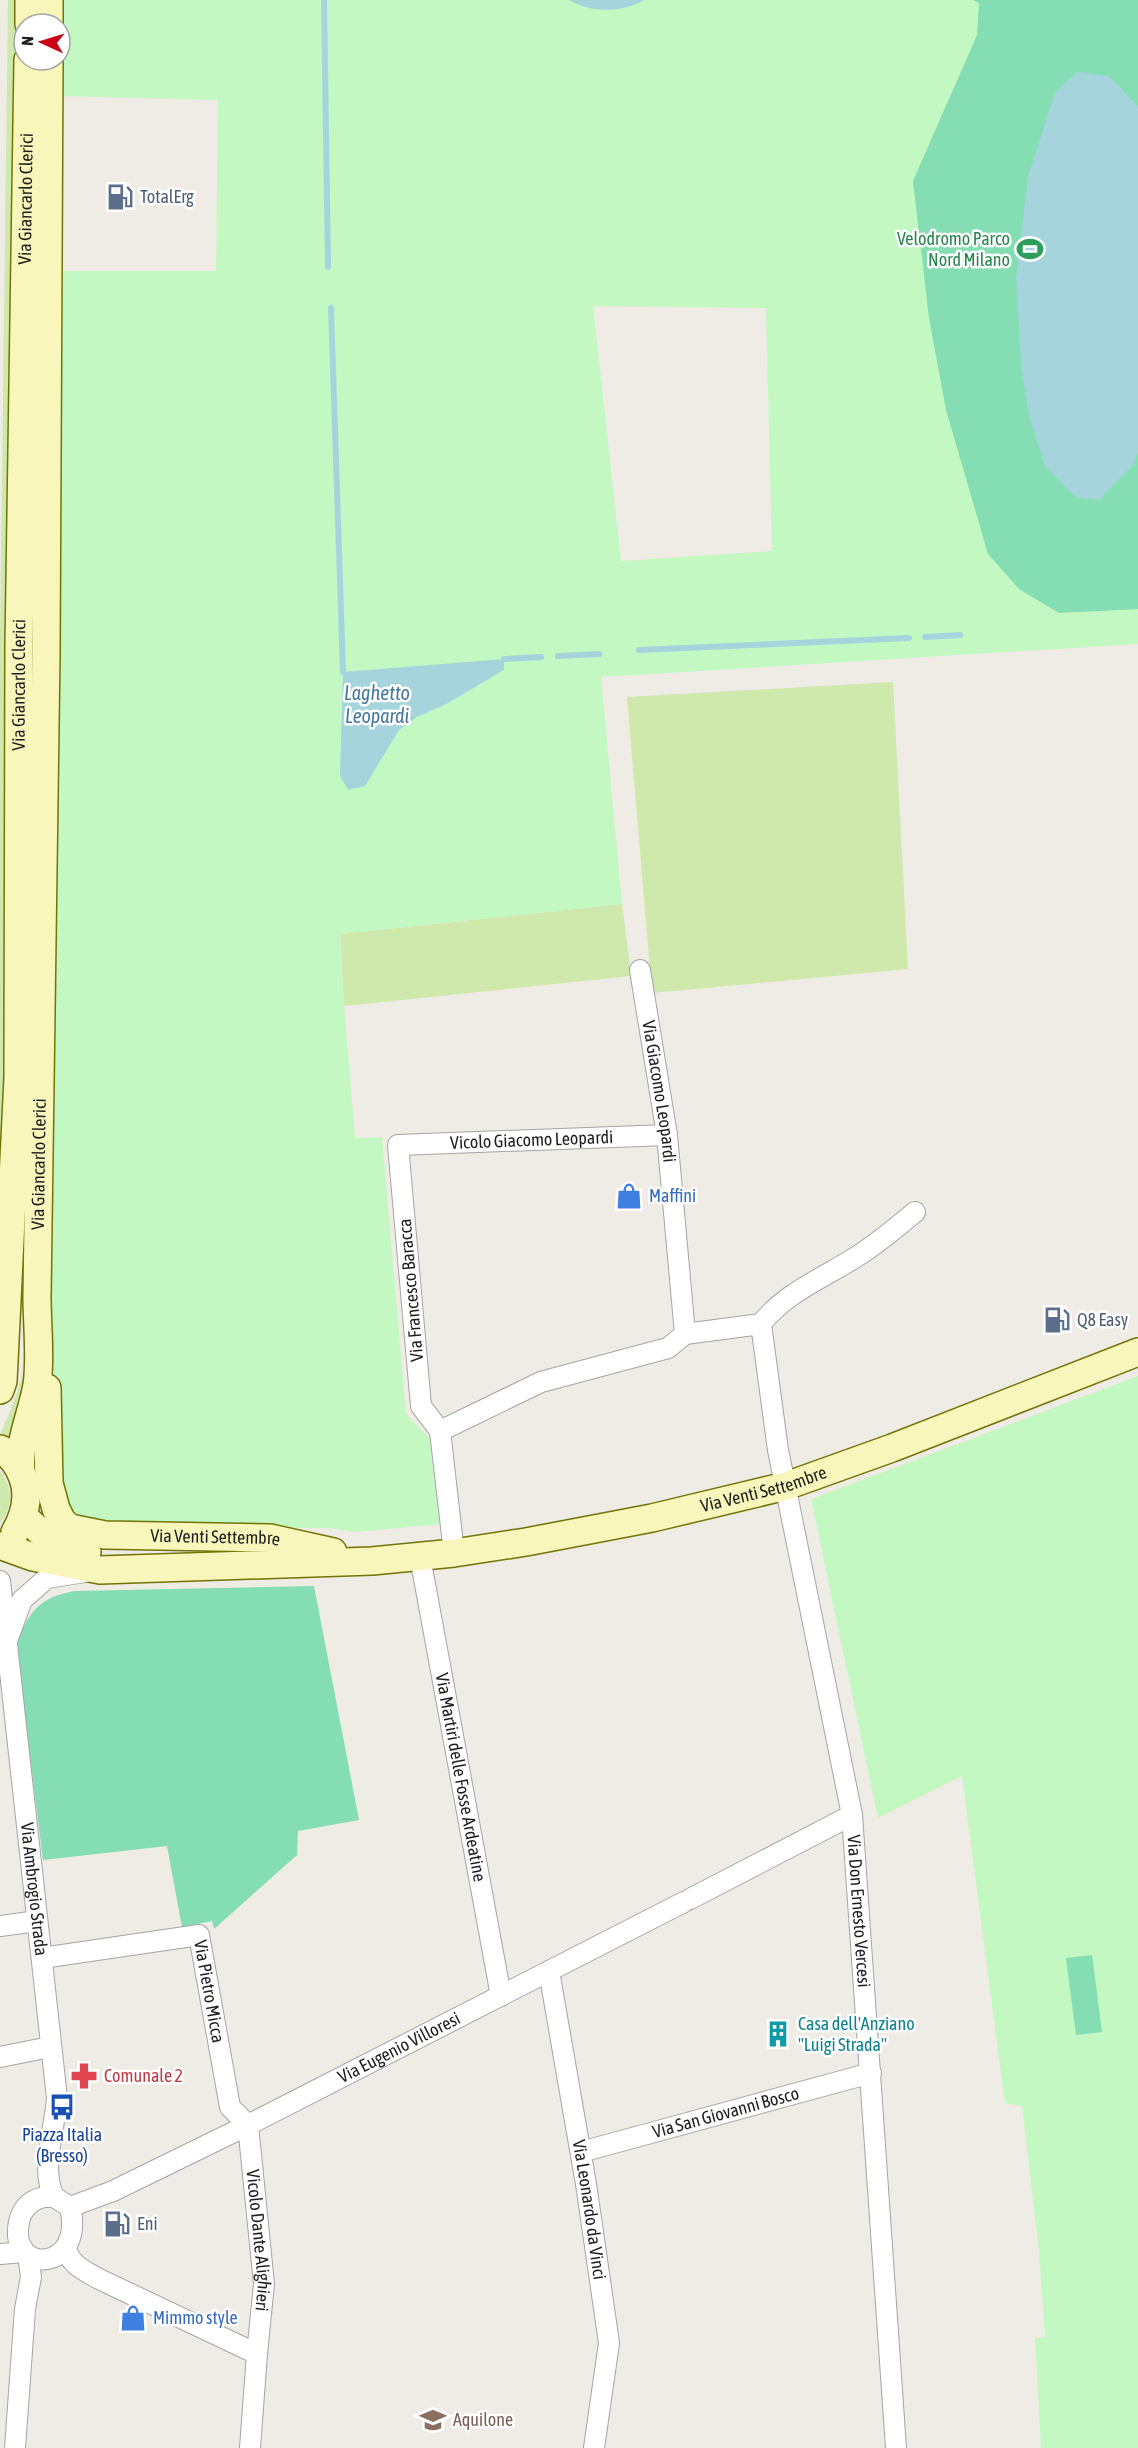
<svg xmlns="http://www.w3.org/2000/svg" width="1138" height="2448" font-family="'Asap Condensed',sans-serif">
<style>
.grass{fill:#cfe8ab}
.park{fill:#c3f8c3;fill-rule:evenodd}
.pitch{fill:#84ddb3}
.water{fill:#a6d4dc}
.lines{fill:none;stroke-linecap:round;stroke-linejoin:round}
.stream{stroke:#a6d4dc;stroke-width:6}
.street-casing{stroke:#a5a5a5;stroke-width:22}
.secondary-casing{stroke:#727407;stroke-width:30}
.street{stroke:#fff;stroke-width:20}
.secondary{stroke:#f8f6ba;stroke-width:27}
.labels{text-anchor:middle;stroke-width:5;stroke-linejoin:round;paint-order:stroke}
.service-label{font-size:18px;fill:#4e5e75;stroke:#fff;text-anchor:start}
.street-label{font-size:18px;fill:#1e1e1e;stroke:#fff}
.leisure-label{font-size:18px;fill:#27864d;stroke:#fff;text-anchor:end}
.shop-label{font-size:18px;fill:#366cbe;stroke:#fff;text-anchor:start}
.culture-label{font-size:18px;fill:#0d838f;stroke:#fff;text-anchor:start}
.health-label{font-size:18px;fill:#be3a42;stroke:#fff;text-anchor:start}
.transit-label{font-size:18px;fill:#164399;stroke:#fff}
.education-label{font-size:18px;fill:#785e54;stroke:#fff;text-anchor:start}
.water-label{font-size:20px;font-style:italic;fill:#46799d;stroke:#fff}
</style>
<rect width="100%" height="100%" fill="#efebe5"/>
<path class="grass" d="M8 0H23L13 1081 0 1204V636Z
M893 682 908 969 652 993 627 697Z
M622 904 631 976 344 1006 340 934Z
M28 1374 12 1443 0 1435 12 1407 23 1375Z
M0 1471C12 1487 14 1507 0 1523Z"/>
<path class="park" d="M61 0H1138V644L601 677 622 904 340 934 344 1006 355 1138 382 1137 406 1414 430 1439 440 1524 356 1532 328 1528 90 1526 64 1508 57 1486 54 1371 45 1292 57 271H216L218 100 61 96ZM593 306 766 308 772 551 621 561Z
M1138 1376V2448H1041L1035 2338 1045 2337 1039 2251 1022 2106 1005 2103 962 1776 878 1818 811 1499Z"/>
<path class="pitch" d="M973 0H1138V609L1059 613 1019 589 988 554 946 410 929 318 913 181 977 35 979 3Z
M314 1586 359 1820 298 1831 297 1855 214 1929 212 1921 182 1927 167 1846 43 1860 16 1644C29 1612 39 1597 75 1591Z
M1092 1955 1102 2032 1076 2035 1066 1958Z"/>
<path class="water" d="M569 0H644C622 13 591 13 569 0Z
M1077 72 1109 76 1138 106V452L1133 465 1099 500 1075 497 1045 466 1029 416 1021 365 1016 279 1028 177 1055 92Z
M504 659V670L448 703 417 717 399 730 365 786 348 790 340 776 343 672Z"/>
<g class="lines">
<path class="stream" d="M324 0 328 267
M331 308 343 672
M925 637 960 635
M639 650 909 638
M558 656 599 654
M504 659 541 657"/>
<g class="street-casing">
<g id="street">
<path id="s1" d="M640 970 667 1135 685 1334 761 1324"/>
<path id="s2" d="M761 1324 778 1450 852 1815 896 2448"/>
<path d="M761 1324C785 1293 823 1278 856 1257 877 1244 896 1228 915 1212"/>
<path d="M440 1431 541 1382 668 1348 685 1334"/>
<path id="s3" d="M454 1553 440 1431 421 1406 398 1145 667 1135"/>
<path id="s4" d="M420 1557 501 1996"/>
<path id="s5" d="M0 1581 57 2098C55 2129 40 2169 54 2197"/>
<path d="M8 1638 22 1600 47 1578 85 1572"/>
<path d="M690 1899 852 1815"/>
<path d="M0 1926 37 1921"/>
<path id="s6" d="M42 1958 199 1935 230 2107 248 2125"/>
<path id="s7" d="M549 1971 586 2184 609 2343 594 2448"/>
<path d="M0 2057 50 2047"/>
<path id="s8" d="M248 2125 264 2284 257 2354"/>
<path id="s9" d="M581 2152 871 2073"/>
<path d="M44 2197H54L70 2207C86 2272 8 2276 19 2222 22 2208 31 2200 44 2197Z"/>
<path id="s10" d="M70 2207 113 2191 248 2125 684 1902"/>
<path d="M66 2248C70 2265 85 2271 99 2279L257 2354 250 2448"/>
<path d="M0 2254 24 2252"/>
<path d="M15 2448 25 2309 31 2277 28 2255"/>
</g>
</g>
<g class="secondary-casing">
<g id="secondary">
<path d="M29 24V0"/>
<path d="M49 24V0"/>
<path id="s11" d="M47 1388 49 1483 56 1509 62 1521 70 1528 105 1535 270 1538 333 1552"/>
<path id="s12" d="M0 1390 3 1381 18 1078 19 646 28 60"/>
<path d="M0 1449C7 1451 9 1456 14 1461 31 1484 29 1508 15 1532"/>
<path id="s13" d="M21 1471C18 1442 32 1414 37 1385 41 1359 37 1325 37 1297L46 654 49 60"/>
<path d="M24 1517 53 1543 87 1552"/>
<path id="s14" d="M2 1546 33 1557 100 1570 372 1561 454 1553 526 1542 652 1518 786 1486 892 1448 1138 1352"/>
</g>
</g>
<use href="#street" class="street"/>
<use href="#secondary" class="secondary"/>
</g>
<defs>
<g id="fuel-bare" transform="scale(2.07)"><path d="M-5.5-6h7V0h2V4h1.3V-2.5L3-4.5l.8-.8L6-3V5H2.5V1h-1V6h-7ZM-4.2-4.7v3.2H.2V-4.7Z" fill="#5c6f8a" stroke="#fff" stroke-width="2.5" paint-order="stroke"/></g>
<g id="stadium-bare" transform="scale(2.07)"><path d="M0-5a6.5 5 0 1 0 0 10a6.5 5 0 1 0 0-10ZM-3.5-1.8h7v3.6h-7Z" fill="#2e9e5b" stroke="#fff" stroke-width="2.5" paint-order="stroke"/></g>
<g id="shop-bare" transform="scale(2.07)"><path d="M-5-2.5h2.3a2.7 3.5 0 0 1 5.4 0H5L5.5 6h-11ZM-1.5-2.5h3a1.5 2.3 0 0 0-3 0Z" fill="#3f7fe0" stroke="#fff" stroke-width="2.5" paint-order="stroke"/></g>
<g id="building-bare" transform="scale(2.07)"><path d="M-4-6H4V6H1V3H-1V6H-4ZM-2.5-4.3h1.7v1.8h-1.7ZM.8-4.3h1.7v1.8H.8ZM-2.5-1h1.7V.8h-1.7ZM.8-1h1.7V.8H.8Z" fill="#0f9aa8" stroke="#fff" stroke-width="2.5" paint-order="stroke"/></g>
<g id="pharmacy-bare" transform="scale(2.07)"><path d="M-2-6h4v4h4v4h-4v4h-4v-4h-4v-4h4Z" fill="#e0444e" stroke="#fff" stroke-width="2.5" paint-order="stroke"/></g>
<g id="bus-bare" transform="scale(2.07)"><path d="M-5-6H5V4H4V6H2V4H-2V6H-4V4H-5ZM-3.5-4V0h7V-4ZM-3.5 1.2v1.5H-2V1.2ZM2 1.2v1.5H3.5V1.2Z" fill="#1a4fb4" stroke="#fff" stroke-width="2.5" paint-order="stroke"/></g>
<g id="school-bare" transform="scale(2.07)"><path d="M0-5L7-2L0 1L-7-2ZM-4 1L0 2.5L4 1V4Q0 6-4 4Z" fill="#8d6e63" stroke="#fff" stroke-width="2.5" paint-order="stroke"/></g>
</defs>
<g fill-rule="evenodd">
<use href="#fuel-bare" x="120" y="197"/>
<use href="#stadium-bare" x="1030" y="249"/>
<use href="#shop-bare" x="629" y="1196"/>
<use href="#fuel-bare" x="1057" y="1320"/>
<use href="#building-bare" x="778" y="2034"/>
<use href="#pharmacy-bare" x="84" y="2076"/>
<use href="#bus-bare" x="62" y="2107"/>
<use href="#fuel-bare" x="117" y="2224"/>
<use href="#shop-bare" x="133" y="2318"/>
<use href="#school-bare" x="433" y="2420"/>
</g>
<g class="labels">
<g class="service-label">
<text x="140" y="203">TotalErg</text>
<text x="1077" y="1326">Q8 Easy</text>
<text x="137" y="2230">Eni</text>
</g>
<g class="street-label">
<text dy="6" stroke="none"><textPath href="#s12" startOffset="1192">Via Giancarlo Clerici</textPath></text>
<text dy="6" stroke="none"><textPath href="#s12" startOffset="706">Via Giancarlo Clerici</textPath></text>
<text dy="6" stroke="none"><textPath href="#s1" startOffset="123">Via Giacomo Leopardi</textPath></text>
<text dy="6" stroke="none"><textPath href="#s3" startOffset="550">Vicolo Giacomo Leopardi</textPath></text>
<text dy="6" stroke="none"><textPath href="#s13" startOffset="309">Via Giancarlo Clerici</textPath></text>
<text transform="translate(411 1290) rotate(-95)" y="6">Via Francesco Baracca</text>
<text dy="6" stroke="none"><textPath href="#s14" startOffset="772">Via Venti Settembre</textPath></text>
<text dy="6" stroke="none"><textPath href="#s11" startOffset="292">Via Venti Settembre</textPath></text>
<text dy="6" stroke="none"><textPath href="#s4" startOffset="224">Via Martiri delle Fosse Ardeatine</textPath></text>
<text dy="6" stroke="none"><textPath href="#s5" startOffset="310">Via Ambrogio Strada</textPath></text>
<text dy="6" stroke="none"><textPath href="#s2" startOffset="596">Via Don Ernesto Vercesi</textPath></text>
<text dy="6" stroke="none"><textPath href="#s6" startOffset="216">Via Pietro Micca</textPath></text>
<text dy="6" stroke="none"><textPath href="#s10" startOffset="366">Via Eugenio Villoresi</textPath></text>
<text dy="6" stroke="none"><textPath href="#s9" startOffset="150">Via San Giovanni Bosco</textPath></text>
<text dy="6" stroke="none"><textPath href="#s7" startOffset="242">Via Leonardo da Vinci</textPath></text>
<text dy="6" stroke="none"><textPath href="#s8" startOffset="116">Vicolo Dante Alighieri</textPath></text>
</g>
<g class="leisure-label">
<text x="1010" y="245">Velodromo Parco<tspan x="1010" dy="21">Nord Milano</tspan></text>
</g>
<g class="shop-label">
<text x="649" y="1202">Maffini</text>
<text x="153" y="2324">Mimmo style</text>
</g>
<g class="culture-label">
<text x="798" y="2030">Casa dell'Anziano<tspan x="798" dy="21">"Luigi Strada"</tspan></text>
</g>
<g class="health-label">
<text x="104" y="2082">Comunale 2</text>
</g>
<g class="transit-label">
<text x="62" y="2141">Piazza Italia<tspan x="62" dy="21">(Bresso)</tspan></text>
</g>
<g class="education-label">
<text x="453" y="2426">Aquilone</text>
</g>
<g class="water-label">
<text x="377" y="700">Laghetto<tspan x="377" dy="23">Leopardi</tspan></text>
</g>
</g>
<g transform="translate(42 42) rotate(274)"><circle r="28" fill="#ffffff" stroke="#a5a5a5" stroke-width="1.5"/>
<path d="M0-4.5L10 22L0 15L-10 22Z" fill="#c90414"/>
<text y="-9" font-size="16" font-weight="bold" text-anchor="middle" fill="#1e1e1e">N</text>
</g>
</svg>
